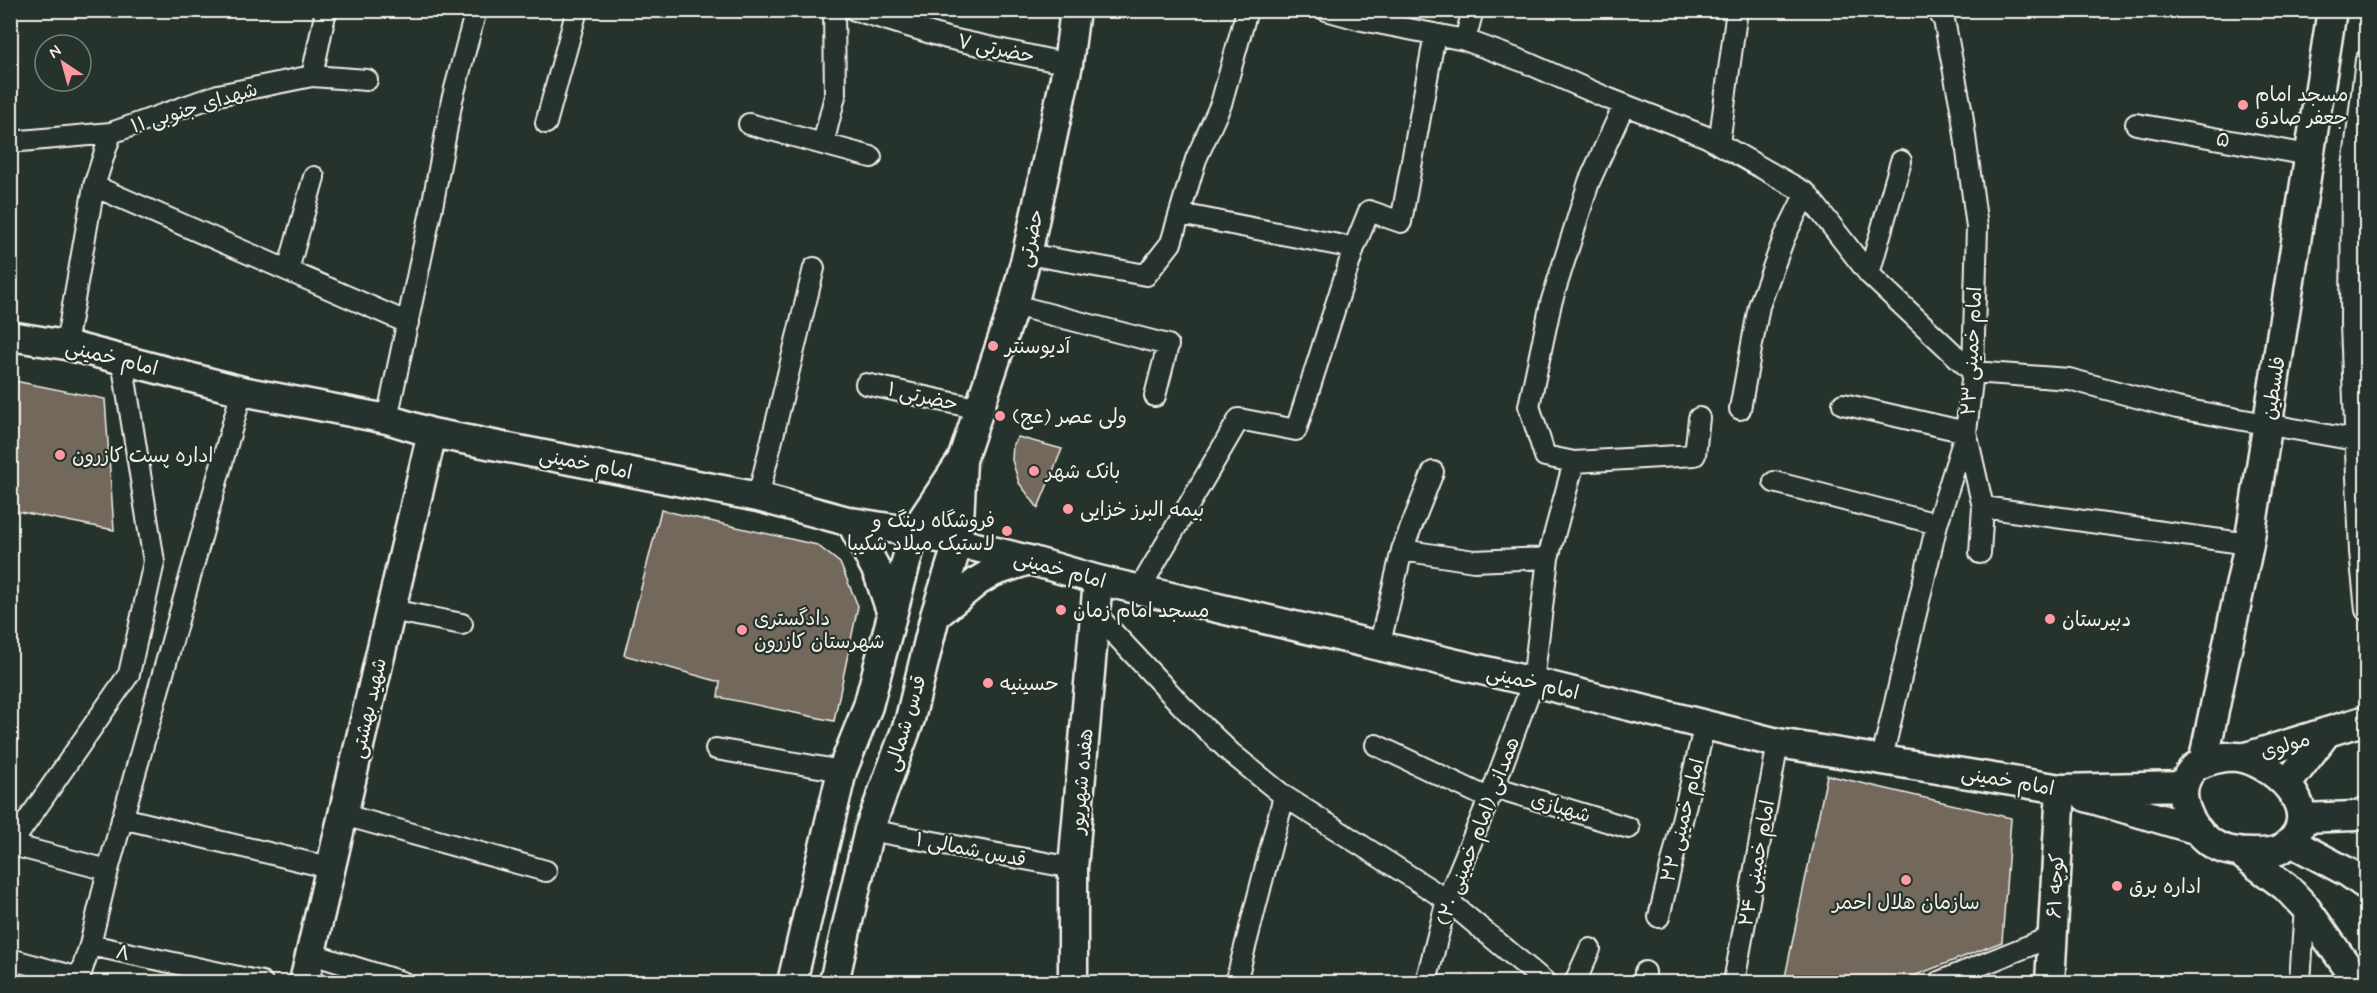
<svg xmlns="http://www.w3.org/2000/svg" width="2377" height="993" font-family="Mynerve,'Playpen Sans Arabic',sans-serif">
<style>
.building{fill:#72675b;stroke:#f4f1e8;stroke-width:1.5}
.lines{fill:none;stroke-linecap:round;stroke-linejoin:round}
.street-casing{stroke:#f4f1e8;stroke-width:24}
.secondary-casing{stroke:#f4f1e8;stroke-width:33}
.street{stroke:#26332d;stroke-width:20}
.secondary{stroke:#26332d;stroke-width:28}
.poi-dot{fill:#ff9aa2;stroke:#26332d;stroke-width:2}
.labels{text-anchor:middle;stroke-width:4.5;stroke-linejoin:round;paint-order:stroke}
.street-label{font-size:20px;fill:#f4f1e8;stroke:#26332d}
.poi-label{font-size:20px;fill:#f4f1e8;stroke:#26332d;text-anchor:start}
</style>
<rect width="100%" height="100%" fill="#26332d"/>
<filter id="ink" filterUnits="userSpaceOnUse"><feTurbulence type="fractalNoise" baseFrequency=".0167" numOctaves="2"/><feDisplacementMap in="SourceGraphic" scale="12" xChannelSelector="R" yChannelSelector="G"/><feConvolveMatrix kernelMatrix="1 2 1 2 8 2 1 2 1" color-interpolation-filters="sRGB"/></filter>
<g filter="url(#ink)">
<path class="building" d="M10 380 105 399 114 530 10 510Z
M1018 437 1062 449 1038 508 1019 483 1012 460 1013 444Z
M661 510 817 545 840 563 858 606 834 721 718 697 720 682 624 655Z
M1827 775 2011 818 2002 942 1898 982H1784Z"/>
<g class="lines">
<g class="street-casing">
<path id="street" d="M855 10 947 38 1068 64
M1326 10 1362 20 1465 40 1525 62 1607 98 1707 137 1806 193 1869 274 1973 372 2069 379 2177 408 2366 442
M1465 40 1473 10
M2366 60 2352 176 2351 324 2360 552 2366 610
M312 76 367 80
M546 123 577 10
M749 124 871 157
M2136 124 2309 155
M10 142 111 133 218 95 312 76 326 10
M823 144 835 96 834 10
M1719 144 1737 10
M94 186 408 323
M1180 214 1354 248
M1027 254 1146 275 1171 243 1196 159 1221 104 1247 10
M288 270 314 177
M1869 274 1901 161
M1014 305 1168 345 1155 396
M66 345 94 186 111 133
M866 384 980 409
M1843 404 1966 432 1983 507 1980 553
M1740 409 1759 306 1784 238 1806 193
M387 419 433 202 452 100 476 10
M1574 462 1695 455 1699 418
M1774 482 1937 524
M758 497 814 268
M1983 507 2249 544
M1402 550 1474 561 1548 558
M1139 590 1239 419 1296 430 1354 248 1369 211 1401 222 1435 34
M391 610 462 624
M1095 613 1183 707 1231 753 1284 796 1447 900 1545 982
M1379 647 1402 550 1433 472
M1376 745 1488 798
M716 749 842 771
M1882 758 1937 524 1966 432 1973 372 1977 227 1962 113 1944 20 1937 10
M1494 787 1629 828
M344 815 546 871
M122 818 331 868
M869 830 1073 868
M12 845 108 870
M10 846 129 674 154 562 122 360
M1659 917 1705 724
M90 945 262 982
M312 954 402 982
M10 959 79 978
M78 982 90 945 108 870 242 391
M1236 982 1284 796
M1426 982 1447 900 1494 787 1533 682 1548 558 1574 462 1545 456 1529 406 1551 303 1589 182 1624 105
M1575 982 1590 949
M1645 982V972
M1734 982 1778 743
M1939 982 2053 936
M2300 982 2305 907"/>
</g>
<g class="secondary-casing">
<path id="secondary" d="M10 336 66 345 242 391 387 419 432 433 758 497 851 522 914 532 1029 560 1098 580 1533 682 1778 743 2061 789 2183 786
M851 522 878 573 892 614
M935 616 978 581 993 572 1029 560
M2225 757C2231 757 2238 756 2244 758 2280 768 2327 815 2284 847 2277 853 2263 853 2253 853 2239 853 2222 851 2210 842 2189 826 2172 793 2192 770 2200 761 2214 759 2225 757Z
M2243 758 2366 720
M2203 763 2249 544 2332 10
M2287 784 2327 732
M2086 797 2198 830
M2302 818 2355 816 2366 812
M2291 842 2349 873 2366 885
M2239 852 2286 887 2305 907 2358 982
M304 982 432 433
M792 982 842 771 868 706 914 532 962 460 1014 305 1027 254 1068 64 1075 10
M834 982 869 830 910 719 935 616 958 543 962 460
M1073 982V868L1098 580
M2050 982 2061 789"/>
</g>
<use href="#street" class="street"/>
<use href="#secondary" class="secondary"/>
</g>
</g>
<g class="poi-dot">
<circle cx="2243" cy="105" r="6"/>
<circle cx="993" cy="346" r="6"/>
<circle cx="1000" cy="416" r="6"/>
<circle cx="60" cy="455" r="6"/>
<circle cx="1034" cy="471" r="6"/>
<circle cx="1068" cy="509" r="6"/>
<circle cx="1007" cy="531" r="6"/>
<circle cx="1061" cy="610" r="6"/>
<circle cx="2050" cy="619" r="6"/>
<circle cx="742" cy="630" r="6"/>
<circle cx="988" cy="683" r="6"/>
<circle cx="1906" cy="880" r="6"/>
<circle cx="2117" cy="886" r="6"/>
</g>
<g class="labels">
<g class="street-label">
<text transform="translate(996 48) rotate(12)" y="7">حضرتی ۷</text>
<text transform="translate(194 107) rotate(-17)" y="7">۱۱ شهدای جنوبی</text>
<text transform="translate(2223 139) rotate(10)" y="7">۵</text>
<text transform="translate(1030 238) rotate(-77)" y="7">حضرتی</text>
<text transform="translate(1971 351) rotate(-87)" y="7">امام خمینی ۲۳</text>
<text transform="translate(112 357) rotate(14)" y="7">امام خمینی</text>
<text transform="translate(2273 388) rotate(-81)" y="7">فلسطین</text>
<text transform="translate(923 396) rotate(13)" y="7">حضرتی ۱</text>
<text transform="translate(586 463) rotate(11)" y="7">امام خمینی</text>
<text transform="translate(1060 569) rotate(15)" y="7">امام خمینی</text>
<text transform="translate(1533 682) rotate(13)" y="7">امام خمینی</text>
<text transform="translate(368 708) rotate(-77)" y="7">شهید بهشتی</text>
<text transform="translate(905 723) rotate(-73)" y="7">قدس شمالی</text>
<text transform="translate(2285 745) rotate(-17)" y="7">مولوی</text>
<text transform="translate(2008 780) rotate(10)" y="7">امام خمینی</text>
<text transform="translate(1081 781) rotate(-85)" y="7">هفده شهریور</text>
<text transform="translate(1561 807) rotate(17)" y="7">شهبازی</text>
<text transform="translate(1682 820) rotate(-76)" y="7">امام خمینی ۲۲</text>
<text transform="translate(1477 831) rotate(-69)" y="7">همدانی (امام خمینی ۲۰)</text>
<text transform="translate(971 849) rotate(11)" y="7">قدس شمالی ۱</text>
<text transform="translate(1756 863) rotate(-80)" y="7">امام خمینی ۲۴</text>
<text transform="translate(2055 886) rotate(-87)" y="7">کوچه ۶۱</text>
<text transform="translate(123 952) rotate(12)" y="7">۸</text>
</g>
<g class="poi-label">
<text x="2255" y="101">مسجد امام<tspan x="2255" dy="23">جعفر صادق</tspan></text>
<text x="1005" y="353">آدیوسنتر</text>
<text x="1012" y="423">ولی عصر (عج)</text>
<text x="72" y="462">اداره پست کازرون</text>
<text x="1046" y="478">بانک شهر</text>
<text x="1080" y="516">بیمه البرز خزایی</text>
<text x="995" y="527" text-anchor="end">فروشگاه رینگ و<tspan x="995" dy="23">لاستیک میلاد شکیبا</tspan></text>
<text x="1073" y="617">مسجد امام زمان</text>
<text x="754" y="625">دادگستری<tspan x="754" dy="23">شهرستان کازرون</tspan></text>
<text x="2062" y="626">دبیرستان</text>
<text x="1000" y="690">حسینیه</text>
<text x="2129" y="893">اداره برق</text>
<text x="1906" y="909" text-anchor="middle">سازمان هلال احمر</text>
</g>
</g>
<rect width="2377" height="993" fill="none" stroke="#26332d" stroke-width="36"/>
<rect x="18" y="18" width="2341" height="957" fill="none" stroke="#f4f1e8" stroke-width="2" filter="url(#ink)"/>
<g transform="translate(63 63) rotate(324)"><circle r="28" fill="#26332d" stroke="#787f78" stroke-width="1.5"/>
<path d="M0-4.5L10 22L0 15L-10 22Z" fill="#ff9aa2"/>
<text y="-9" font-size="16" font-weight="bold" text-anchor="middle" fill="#f4f1e8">N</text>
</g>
</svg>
